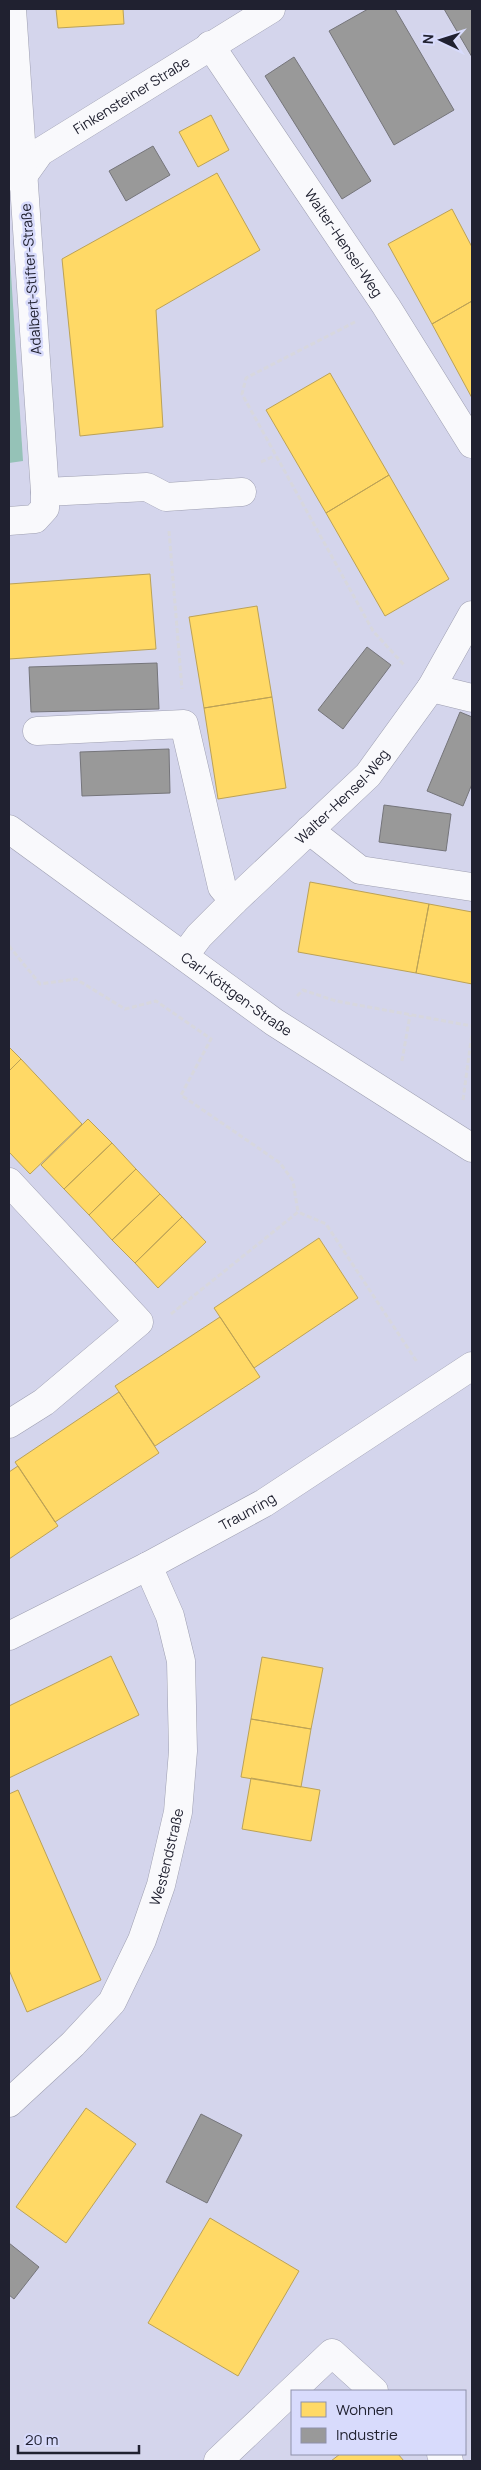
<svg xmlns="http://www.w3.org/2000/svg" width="481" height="2470" font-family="Manrope,sans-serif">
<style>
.green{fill:#95c2b7}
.homes{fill:#ffd966;stroke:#bca256}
.industry{fill:#999;stroke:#75757a}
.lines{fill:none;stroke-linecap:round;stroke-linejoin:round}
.minor-casing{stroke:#9e9fb1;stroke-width:29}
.path{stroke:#d7d7de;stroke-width:3;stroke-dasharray:5 2.5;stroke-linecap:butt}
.minor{stroke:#f9f9fc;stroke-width:28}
.labels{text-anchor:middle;stroke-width:5;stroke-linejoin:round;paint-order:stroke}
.street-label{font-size:14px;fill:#202130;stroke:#d8dbfc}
</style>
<rect width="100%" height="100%" fill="#d4d5ec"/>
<path class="green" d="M9 242 23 461 9 463Z"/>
<path class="homes" d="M56 9H123L124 24 58 28Z
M211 115 229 150 198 167 179 132Z
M217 173 260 250 156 310 163 427 80 436 62 259Z
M452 209 472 247V301L432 324 388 244Z
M472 301V398L432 324Z
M330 373 389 475 326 513 266 410Z
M389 475 449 579 385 616 326 513Z
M150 574 156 649 9 659V584Z
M257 606 272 697 204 708 189 617Z
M272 697 286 788 218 799 204 708Z
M310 882 429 904 416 973 298 952Z
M429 904 472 912V984L416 973Z
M9 1047 21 1059 9 1071Z
M21 1059 82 1124 30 1174 9 1152V1071Z
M88 1119 112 1143 64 1189 41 1165Z
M112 1143 136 1169 89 1215 64 1189Z
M136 1169 160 1194 112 1240 89 1215Z
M160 1194 182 1217 135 1263 112 1240Z
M182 1217 206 1242 158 1288 135 1263Z
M319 1238 358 1298 254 1368 214 1308Z
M220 1317 260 1377 155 1446 115 1386Z
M119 1392 159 1453 55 1522 15 1462Z
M18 1466 58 1526 9 1559V1472Z
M111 1656 139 1715 9 1778V1706Z
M262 1657 323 1668 311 1729 251 1719Z
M251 1719 311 1729 301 1787 241 1777Z
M251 1778 320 1790 311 1841 242 1829Z
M18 1790 101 1980 27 2012 9 1970V1794Z
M86 2108 136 2144 66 2243 16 2207Z
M210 2218 299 2271 238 2376 148 2323Z
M340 2454H398L404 2461H331Z"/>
<path class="industry" d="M368 9H395L454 110 394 145 329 31Z
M444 9H472V57Z
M294 57 371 181 342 199 265 76Z
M153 146 170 175 126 201 109 171Z
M367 647 391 665 343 729 318 710Z
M157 663 159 709 31 712 29 667Z
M460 712 472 717V784L463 806 427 791Z
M169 749 170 793 82 796 80 752Z
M384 805 451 814 446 851 379 842Z
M201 2114 242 2135 207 2203 166 2182Z
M9 2243 39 2267 14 2299 9 2295Z"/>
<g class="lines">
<g class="minor-casing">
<g id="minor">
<path id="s1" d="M210 45 386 306 472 444"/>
<path id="s2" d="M20 180 40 152 271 9"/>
<path d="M45 492 147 487 166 497 242 492"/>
<path d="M9 521 35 519 45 508V492L12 9"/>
<path d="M431 688 472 698"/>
<path d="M37 731 184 724 222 887 234 901"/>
<path id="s3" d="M9 829 274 1022 472 1148"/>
<path d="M309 830 360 870 472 887"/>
<path id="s4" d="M184 956 199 936 234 901 368 775 431 688 472 615"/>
<path d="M9 1182 139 1322 44 1402 9 1424"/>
<path id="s5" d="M9 1636 148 1566 264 1503 472 1366"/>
<path id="s6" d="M9 2103 73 2044 112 2002 142 1940 161 1885 178 1812 183 1751 181 1661 170 1616 148 1566"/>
<path d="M441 2454 449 2461"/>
<path d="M218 2461 332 2353 374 2391"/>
</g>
</g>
<path class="path" d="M355 322 246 378 242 394 373 631 404 665
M261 462 274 456
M169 531 182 689
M9 946 40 984 76 979 125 1009 156 1001 211 1039 181 1095 280 1163 293 1181 298 1212
M297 996 303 990 336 1001 472 1026
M402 1061 410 1015
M463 1100 472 1033
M171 1314 298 1212 326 1224 417 1362"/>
<use href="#minor" class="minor"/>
</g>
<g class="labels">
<g class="street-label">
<text dy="5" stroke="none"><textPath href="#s2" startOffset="142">Finkensteiner Straße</textPath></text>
<text dy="5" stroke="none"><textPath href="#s1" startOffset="239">Walter-Hensel-Weg</textPath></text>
<text transform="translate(31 279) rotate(-94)" y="5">Adalbert-Stifter-Straße</text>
<text dy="5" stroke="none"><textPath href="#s4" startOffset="225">Walter-Hensel-Weg</textPath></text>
<text dy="5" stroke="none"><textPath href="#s3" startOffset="281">Carl-Köttgen-Straße</textPath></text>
<text dy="5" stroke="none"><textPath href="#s5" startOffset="269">Traunring</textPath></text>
<text dy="5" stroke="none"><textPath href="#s6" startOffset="300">Westendstraße</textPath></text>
</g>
</g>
<rect width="481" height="2470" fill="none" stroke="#202130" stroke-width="20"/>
<rect x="291" y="2390" width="175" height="65" fill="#d8dbfc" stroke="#8e91aa"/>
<rect x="301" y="2402" width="25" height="15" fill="#ffd966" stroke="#8e91aa"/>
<text x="336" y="2415" font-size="15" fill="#202130">Wohnen</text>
<rect x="301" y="2428" width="25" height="15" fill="#999999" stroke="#8e91aa"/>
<text x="336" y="2440" font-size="15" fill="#202130">Industrie</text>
<g transform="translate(441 40) rotate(274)" stroke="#d8dbfc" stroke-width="4" paint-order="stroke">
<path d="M0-4L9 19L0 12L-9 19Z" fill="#202130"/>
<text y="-8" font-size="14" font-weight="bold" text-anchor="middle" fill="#202130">N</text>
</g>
<path d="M18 2445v8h121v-8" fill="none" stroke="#202130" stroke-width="2.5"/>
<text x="25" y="2445" font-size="15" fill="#202130" stroke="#d8dbfc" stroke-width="4" paint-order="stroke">20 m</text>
</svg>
